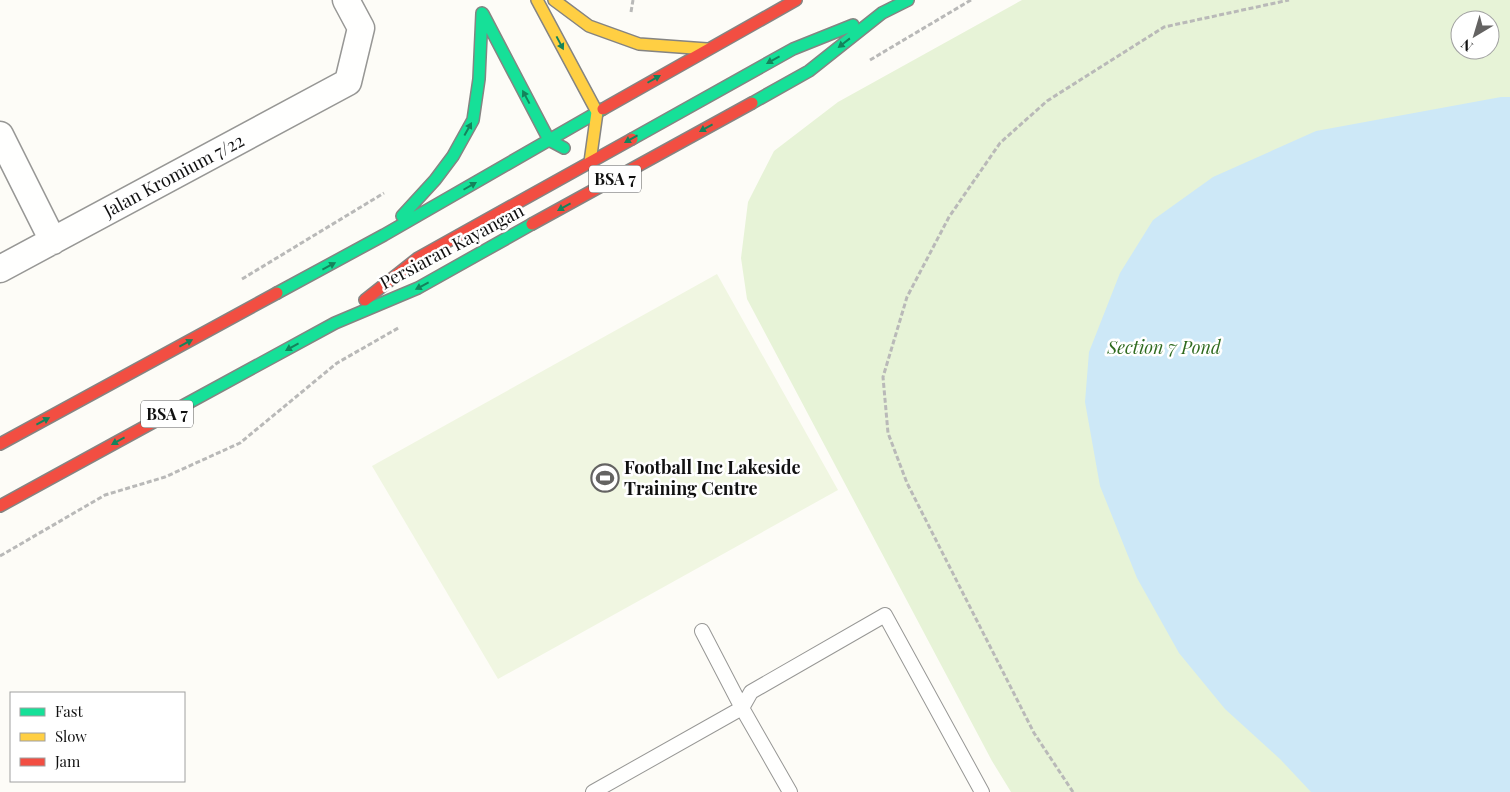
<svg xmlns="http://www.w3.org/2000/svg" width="1510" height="792" font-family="'Playfair Display',serif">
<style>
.green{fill:#e7f3d7;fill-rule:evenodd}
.pitch{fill:#f0f6e1}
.water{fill:#cde8f7}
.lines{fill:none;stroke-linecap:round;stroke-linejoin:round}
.lane-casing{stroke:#979795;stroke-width:16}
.street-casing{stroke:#979795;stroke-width:29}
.fast-casing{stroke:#858482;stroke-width:14}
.slow-casing{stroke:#858482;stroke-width:14}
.jam-casing{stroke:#858482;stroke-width:14}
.path{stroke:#b9b9b8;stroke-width:3;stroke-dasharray:5 2.5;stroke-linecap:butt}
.lane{stroke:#fffffe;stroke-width:14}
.street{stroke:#fffffe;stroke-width:26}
.fast{stroke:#16e098;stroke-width:11}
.slow{stroke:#ffcf43;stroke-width:11}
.jam{stroke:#f24e42;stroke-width:11}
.oneway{fill:#14835b}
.labels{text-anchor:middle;stroke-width:5;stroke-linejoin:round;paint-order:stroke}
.shield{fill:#fff;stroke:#585858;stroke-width:1}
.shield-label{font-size:16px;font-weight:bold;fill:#111}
.street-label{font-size:18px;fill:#111;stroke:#fff}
.park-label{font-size:18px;font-style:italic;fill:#2f6b1f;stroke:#fff}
.poi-label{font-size:18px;font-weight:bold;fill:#111;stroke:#fff;text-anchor:start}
</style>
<rect width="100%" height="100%" fill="#fdfcf7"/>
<path class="green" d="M1022 0H1510V792H1011L992 761 747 299 741 258 748 202 774 151 838 102ZM1460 20H1490V50H1460Z"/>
<path class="pitch" d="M717 274 838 490 498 679 372 466Z"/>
<path class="water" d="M1501 97H1510V792H1311L1280 759 1225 709 1179 653 1137 578 1100 486 1085 402 1089 352 1120 273 1153 220 1213 177 1316 131Z"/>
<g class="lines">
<g class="lane-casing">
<path id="lane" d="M593 792 742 708 702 631
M790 792 742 708 751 692 885 615 982 792"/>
</g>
<g class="street-casing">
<path id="street" d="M0 135 53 241
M0 269 348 82 361 28 346 0"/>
</g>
<g class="fast-casing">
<path id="fast" d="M483 14 549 140 564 148
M752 103 809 71 882 13 908 0
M632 139 793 49 853 25
M402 216 435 180 453 156 473 120 479 79 482 13
M277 293 384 235 603 109
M179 408 335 323 418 288 532 224"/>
</g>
<g class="slow-casing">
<path id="slow" d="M537 0 597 112 590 162
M554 0 589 26 639 44 707 49"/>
</g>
<g class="jam-casing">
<path id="jam" d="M603 109 796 0
M532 224 752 103
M365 300 418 258 632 139
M0 444 277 293
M0 506 179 408"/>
</g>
<path class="path" d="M631 12 633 0
M870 60 971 0
M242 279 384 193
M0 556 105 495 165 477 240 443 337 363 400 327
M1073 792 1034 733 907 483 888 433 883 377 907 297 949 217 1000 143 1047 101 1164 27 1289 0"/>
<use href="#lane" class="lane"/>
<use href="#street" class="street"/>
<use href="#fast" class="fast"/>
<use href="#slow" class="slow"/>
<use href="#jam" class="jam"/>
</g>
<defs><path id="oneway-solid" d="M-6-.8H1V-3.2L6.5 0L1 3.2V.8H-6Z" transform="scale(1.25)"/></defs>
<g class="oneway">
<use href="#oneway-solid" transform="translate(560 43) rotate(62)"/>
<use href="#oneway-solid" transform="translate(844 43) rotate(142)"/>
<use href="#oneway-solid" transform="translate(773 60) rotate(151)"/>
<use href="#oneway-solid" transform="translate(654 79) rotate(-30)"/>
<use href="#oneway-solid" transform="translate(526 97) rotate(-118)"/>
<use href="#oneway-solid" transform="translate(706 128) rotate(151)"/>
<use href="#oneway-solid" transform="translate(468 129) rotate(-61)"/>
<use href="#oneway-solid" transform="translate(631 139) rotate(151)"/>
<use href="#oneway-solid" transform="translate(470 186) rotate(-30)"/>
<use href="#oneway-solid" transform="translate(564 207) rotate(151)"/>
<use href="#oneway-solid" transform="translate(329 266) rotate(-28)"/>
<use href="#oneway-solid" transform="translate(422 286) rotate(152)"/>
<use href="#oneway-solid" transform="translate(186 343) rotate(-28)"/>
<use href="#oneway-solid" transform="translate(292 347) rotate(151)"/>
<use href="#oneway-solid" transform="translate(43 421) rotate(-28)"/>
<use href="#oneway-solid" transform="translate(118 441) rotate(151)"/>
</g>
<defs>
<g id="stadium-ring" transform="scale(1.4375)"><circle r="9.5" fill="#fff" stroke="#646362" stroke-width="1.5"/><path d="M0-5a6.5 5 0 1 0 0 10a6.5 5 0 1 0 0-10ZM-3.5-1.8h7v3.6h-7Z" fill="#646362"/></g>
</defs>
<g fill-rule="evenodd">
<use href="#stadium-ring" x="605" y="478"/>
</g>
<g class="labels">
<g class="shield">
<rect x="589" y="165.5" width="52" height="27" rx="4"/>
<rect x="141" y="400.5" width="52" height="27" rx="4"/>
</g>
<g class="shield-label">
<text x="615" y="185">BSA 7</text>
<text x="167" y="420">BSA 7</text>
</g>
<g class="street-label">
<text transform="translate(174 176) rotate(-28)" y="6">Jalan Kromium 7/22</text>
<text transform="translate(452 247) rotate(-28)" y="6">Persiaran Kayangan</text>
</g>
<g class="park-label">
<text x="1164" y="354">Section 7 Pond</text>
</g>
<g class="poi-label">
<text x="624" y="474">Football Inc Lakeside<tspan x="624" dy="21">Training Centre</tspan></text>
</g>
</g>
<rect x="10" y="692" width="175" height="90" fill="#ffffff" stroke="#a0a0a0"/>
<rect x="20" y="708" width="25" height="8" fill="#16e098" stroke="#a0a0a0"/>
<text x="55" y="717" font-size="15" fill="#111111">Fast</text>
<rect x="20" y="733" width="25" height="8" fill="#ffcf43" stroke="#a0a0a0"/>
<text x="55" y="742" font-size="15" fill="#111111">Slow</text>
<rect x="20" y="758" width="25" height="8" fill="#f24e42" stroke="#a0a0a0"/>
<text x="55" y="767" font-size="15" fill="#111111">Jam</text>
<g transform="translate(1475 35) rotate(218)"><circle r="24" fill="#ffffff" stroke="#a0a0a0"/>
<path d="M0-4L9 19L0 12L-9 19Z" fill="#646362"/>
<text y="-8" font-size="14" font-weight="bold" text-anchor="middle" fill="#111111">N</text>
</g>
</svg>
